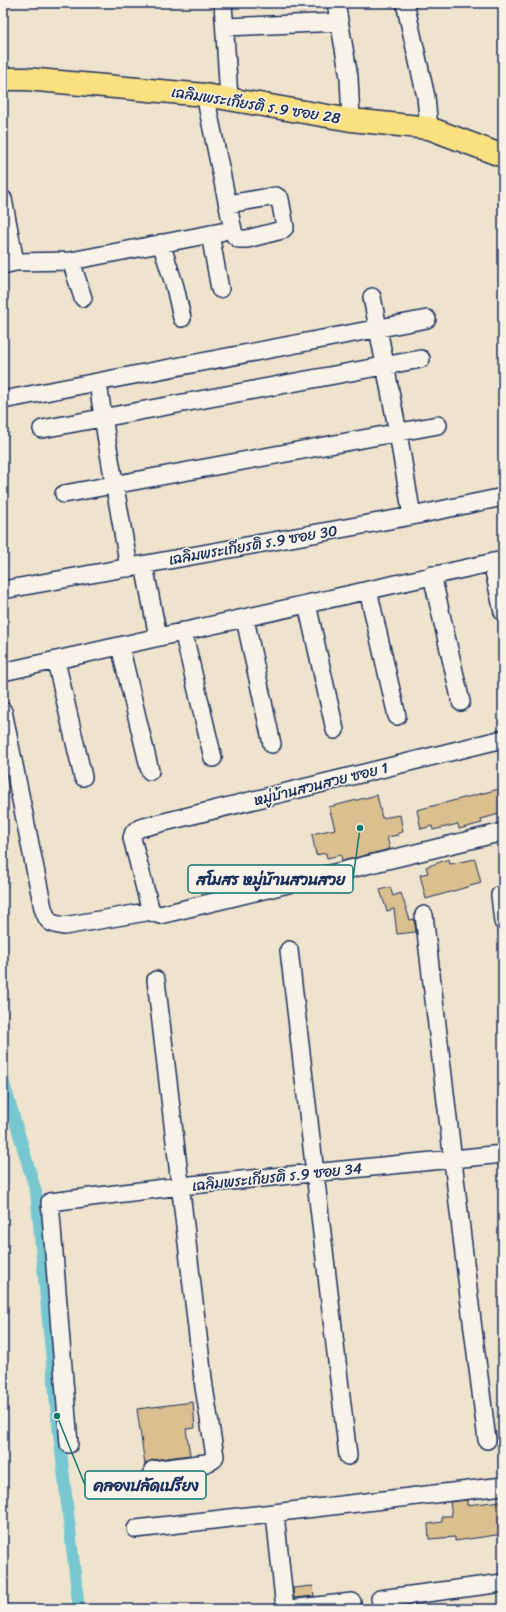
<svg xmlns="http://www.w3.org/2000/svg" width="506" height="1612" font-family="Sriracha,'Playpen Sans Thai',sans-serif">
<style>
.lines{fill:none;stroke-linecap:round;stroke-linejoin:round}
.canal{stroke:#77c7d1;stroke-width:12}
.building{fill:#dabf8f;stroke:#1b2f5e}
.minor-casing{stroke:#1b2f5e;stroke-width:20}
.major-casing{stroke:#1b2f5e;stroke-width:25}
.minor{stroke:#f7f3e8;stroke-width:17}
.major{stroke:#fbe080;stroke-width:22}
.labels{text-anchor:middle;stroke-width:3;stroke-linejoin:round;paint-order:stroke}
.street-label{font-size:15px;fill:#1b2f5e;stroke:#f7f3e8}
.leader{fill:none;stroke:#0f766e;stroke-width:1.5}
.callout-dot{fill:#0f766e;stroke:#f7f3e8;stroke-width:1.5}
.callout{fill:#f7f3e8;stroke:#0f766e;stroke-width:1.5}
.callout-label{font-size:16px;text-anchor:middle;font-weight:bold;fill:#1b2f5e}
</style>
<rect width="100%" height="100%" fill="#eee3cd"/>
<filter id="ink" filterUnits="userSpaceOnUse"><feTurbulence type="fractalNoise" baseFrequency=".025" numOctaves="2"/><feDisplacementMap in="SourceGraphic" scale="8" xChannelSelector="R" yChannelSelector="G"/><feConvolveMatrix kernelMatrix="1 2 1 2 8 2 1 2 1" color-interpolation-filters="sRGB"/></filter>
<g filter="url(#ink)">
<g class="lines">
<path class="canal" d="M3 1080 36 1192 57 1416 79 1609"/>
</g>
<path class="building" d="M503 788V813L481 819 482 823 459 829 458 824 433 830 432 826 421 829 417 810Z
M377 795 382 818 400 815 403 832 398 833V835L387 837 390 849 342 861 341 855 327 858 326 853 316 855 312 834 335 829 329 807Z
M449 859 450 864 475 859 481 883 426 899 420 875 428 873 426 867Z
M390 887 393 896 401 893 410 920 414 919 416 932 397 934 394 909 387 911 380 890Z
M193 1402 195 1428 186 1429 190 1455 152 1460 145 1465 137 1409Z
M467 1500V1505L501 1501 503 1534 455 1541V1537L429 1539 428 1524 442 1522V1516H452L450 1502Z
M313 1586 314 1596 294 1598 293 1588Z"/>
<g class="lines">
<g class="minor-casing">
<path id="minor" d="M223 3 229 98
M336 3 349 77 351 120
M405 3 426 97 429 128
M225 27 339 22
M205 95 234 235 239 239H247L282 230 285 227 280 199 276 196 228 204
M3 199 15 262
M210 234 220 289
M161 243 175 287 182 318
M71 261 83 298
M3 265 15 262 71 261 221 232
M372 297 398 433 412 516
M98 382C106 444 119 506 129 568
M3 400 427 319
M42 429 421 359
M64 494 438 425
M492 562 503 612
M144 565 158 637
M432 575 461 702
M3 590 412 516 503 497
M368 590 397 716
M307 604 335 730
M245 619 272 744
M183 631 213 758
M120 646 150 771
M56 661 83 777
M3 672 503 560
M3 711 43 908C48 923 49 923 64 926L146 912 150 909
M503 739 140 828 134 832 132 838 151 912 160 915 503 832
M500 895 503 922
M424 915 470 1305 487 1440
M289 950 348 1456
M69 1444 50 1202 181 1186 503 1154
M153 1470 206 1463 213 1460 215 1456 204 1387 156 980
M275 1514 285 1609
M136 1529 503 1486
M380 1599 503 1583
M290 1609 352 1602"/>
</g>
<g class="major-casing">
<path id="major" d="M3 79H26L205 95 351 120 429 128 503 156"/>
</g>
<use href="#minor" class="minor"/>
<use href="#major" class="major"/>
</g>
</g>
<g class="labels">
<g class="street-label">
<text transform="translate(256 105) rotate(9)" y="5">เฉลิมพระเกียรติ ร.9 ซอย 28</text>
<text transform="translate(253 545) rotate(-10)" y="5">เฉลิมพระเกียรติ ร.9 ซอย 30</text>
<text transform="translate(321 784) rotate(-14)" y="5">หมู่บ้านสวนสวย ซอย 1</text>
<text transform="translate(277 1177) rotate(-6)" y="5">เฉลิมพระเกียรติ ร.9 ซอย 34</text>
</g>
</g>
<path class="leader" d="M360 828L353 879M57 1416L85 1485"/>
<g class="callout-dot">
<circle cx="360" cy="828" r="4"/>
<circle cx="57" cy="1416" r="4"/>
</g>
<g class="callout">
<rect x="188" y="865" width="165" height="28" rx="4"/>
<rect x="85" y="1471" width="121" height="28" rx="4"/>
</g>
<g class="callout-label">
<text x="271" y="885">สโมสร หมู่บ้านสวนสวย</text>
<text x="146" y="1491">คลองปลัดเปรียง</text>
</g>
<rect width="506" height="1612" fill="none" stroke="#f7f3e8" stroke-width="16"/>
<rect x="8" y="8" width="490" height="1596" fill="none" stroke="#1b2f5e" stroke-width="1.5" filter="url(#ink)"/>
</svg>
